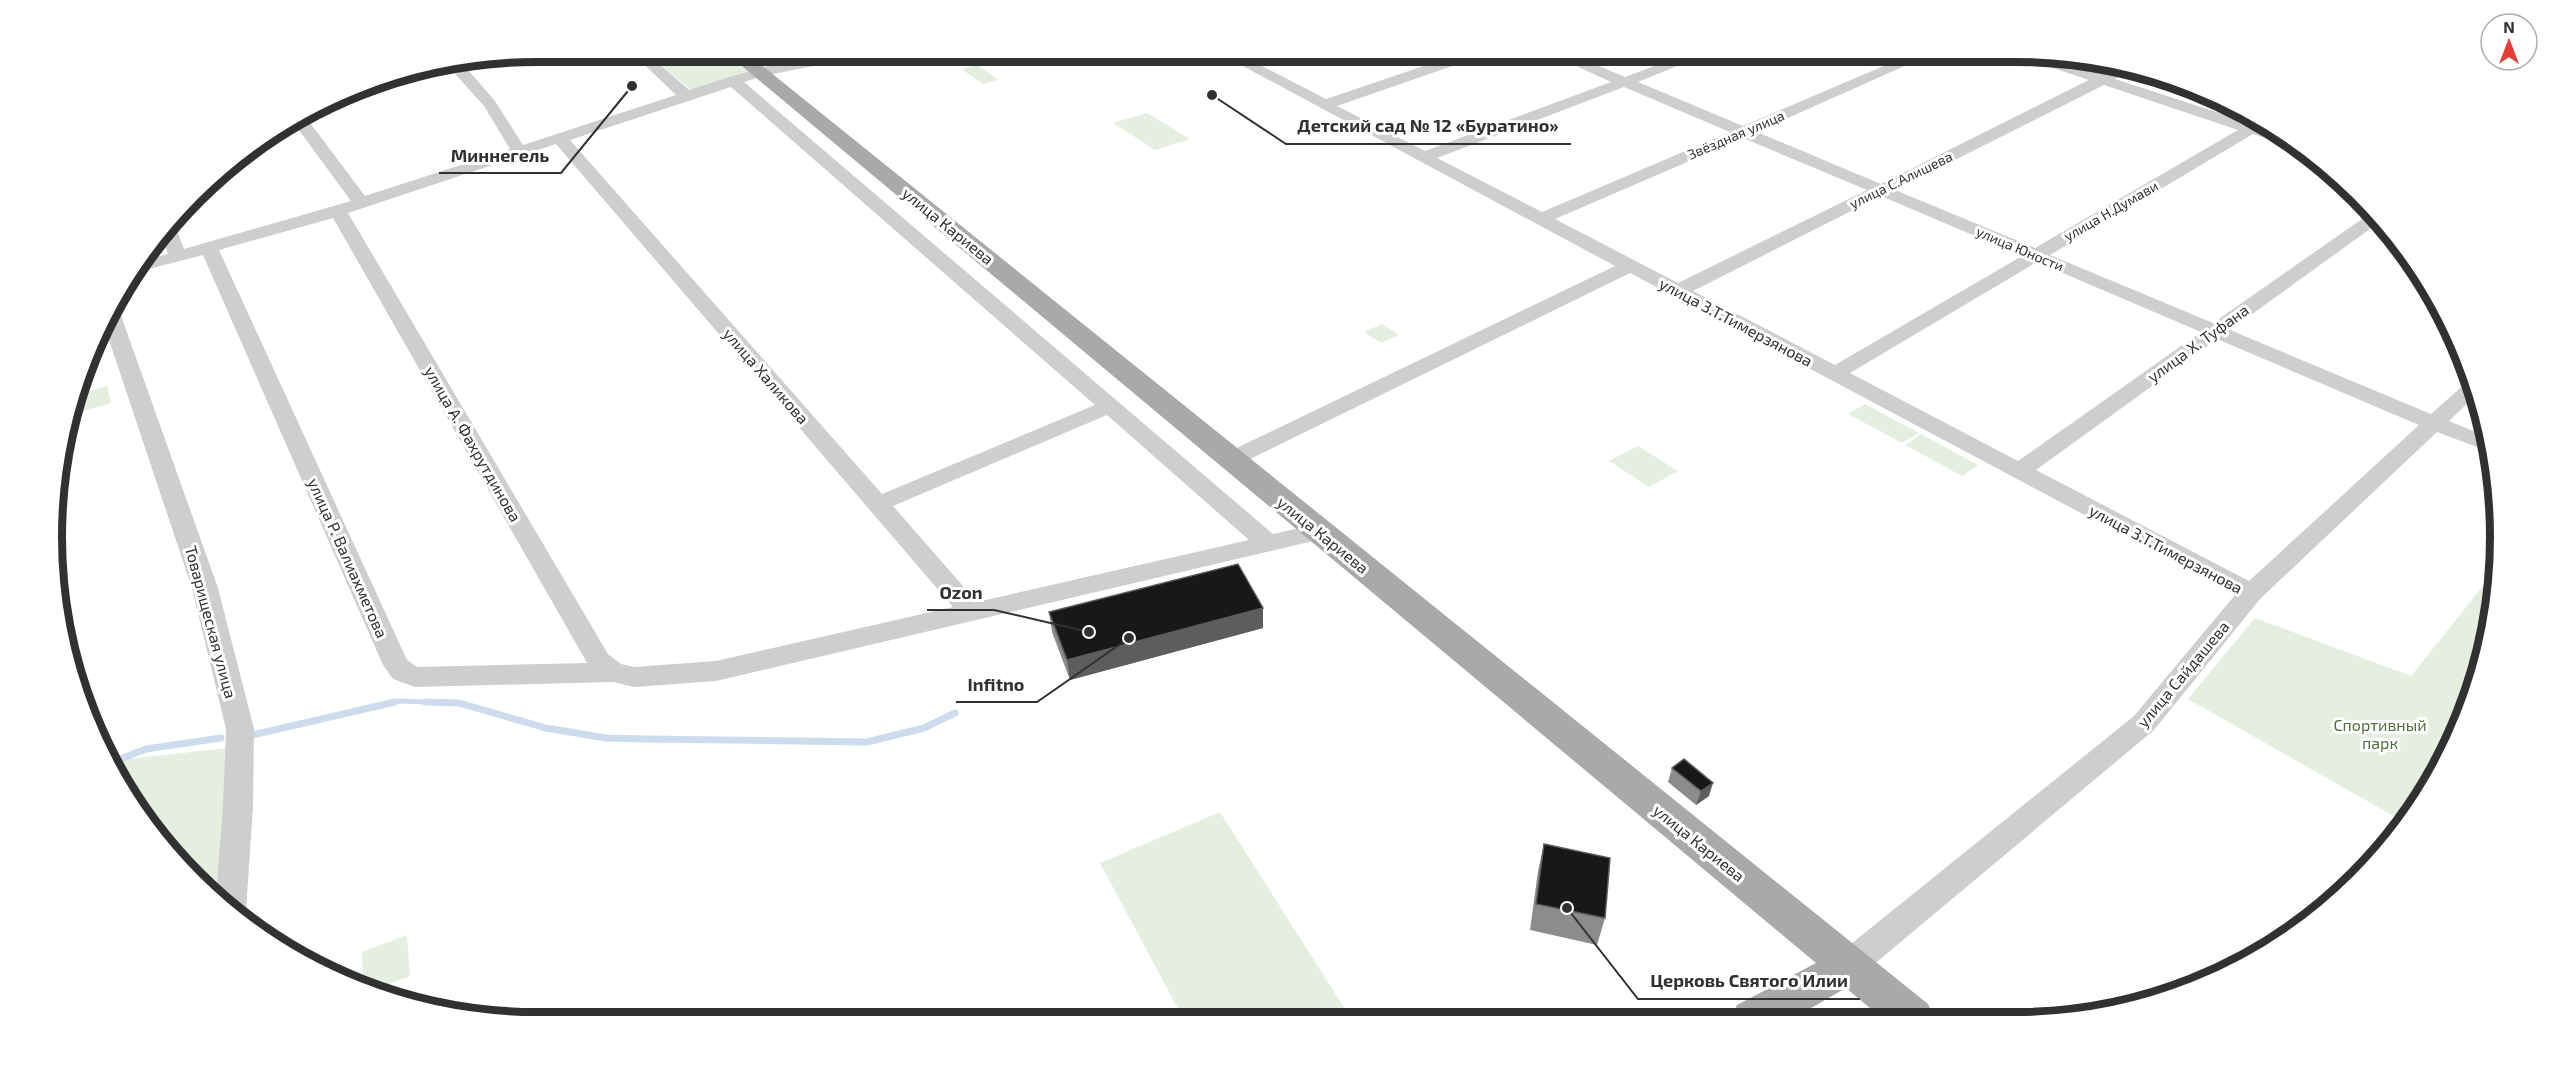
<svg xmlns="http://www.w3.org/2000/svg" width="2551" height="1073" font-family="'Exo 2',sans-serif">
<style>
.green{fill:#e5eedf}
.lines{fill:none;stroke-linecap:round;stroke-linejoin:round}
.stream-far1{stroke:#ccdced;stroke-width:5}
.stream{stroke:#ccdced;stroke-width:7}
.minor{fill:#cecece;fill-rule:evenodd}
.major{fill:#a9a9a9;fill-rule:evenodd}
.wall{fill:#8c8c8c}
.shaded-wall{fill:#5d5d5d}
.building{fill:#181818;stroke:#5d5d5d;stroke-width:1.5}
.labels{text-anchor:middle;stroke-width:6;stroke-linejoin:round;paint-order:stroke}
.far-street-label{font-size:14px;fill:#313131;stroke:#fff}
.street-label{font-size:16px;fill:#313131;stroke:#fff}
.park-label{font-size:16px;fill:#4e6e3d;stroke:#fff}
.rim{fill:none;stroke:#313131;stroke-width:8}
.leader{fill:none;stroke:#313131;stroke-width:2}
.callout-dot{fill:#313131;stroke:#fff;stroke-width:2}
.callout-label{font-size:18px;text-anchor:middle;font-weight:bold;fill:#313131;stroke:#fff;stroke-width:6;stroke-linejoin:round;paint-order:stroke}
</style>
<rect width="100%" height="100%" fill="#fff"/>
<path class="green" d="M646 51H722L750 72 693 92Z
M746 51H831L768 68Z
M977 65 999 80 983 84 961 69Z
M1147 113 1190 139 1155 150 1113 123Z
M1382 324 1399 335 1381 343 1364 332Z
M107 386 111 403 68 416 73 396Z
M1865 404 1919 433 1902 443 1848 414Z
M1921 434 1978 465 1962 476 1905 445Z
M1638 446 1678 471 1649 487 1609 461Z
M2490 577 2497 579 2496 600 2474 692 2418 806 2404 822 2188 699 2255 618 2411 676Z
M228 748 225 818 215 894 133 806 109 761Z
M1220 812 1352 1020H1184L1100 863Z
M407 935 410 976 371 991 363 987 362 952Z"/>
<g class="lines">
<path class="stream-far1" d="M389 703 399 701 460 703"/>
<path class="stream" d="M425 702 459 703 546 728 606 738 647 739 867 742 924 728 955 713
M252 735 395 702
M110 763 146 749 221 738"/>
<path class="minor" d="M630 51H645L689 90C750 70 812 51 876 51L869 55 763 76 744 82 1273 534 1318 524 1326 526 1330 532 1326 538 716 681 634 687 613 682 415 687 393 679 383 665 203 255 133 273 144 260 168 254 162 238 172 226 177 230 184 249 351 201 290 118 302 112 365 196 510 149 484 106 448 66 462 63 495 101 523 145 676 95ZM731 87 1095 405 882 494 570 140ZM556 144 953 607 716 661 634 667 621 664 608 654 348 213ZM333 218 586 661 587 663 417 667 407 660 219 250ZM1107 415 1249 540 977 602 893 506Z
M1215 51H1233L1326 99 1468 51H1489L1487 54 1337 106 1425 151 1611 82 1544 51H1563L1625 77 1694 51H1714L1638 82 1743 126 1919 51H1938L1757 132 1881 184 2089 80 2013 55 2012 51 2045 56 2101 74 2115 68 2131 70 2115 79 2250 123 2259 117 2269 125 2264 128 2281 133 2300 147 2289 146 2253 134 2050 255 2213 323 2372 212 2381 221 2230 330 2431 414 2467 382 2472 380 2477 394 2449 421 2488 437 2490 452 2437 432 2260 599 2154 730 1860 976 1848 980 1836 976 1832 966 1836 956 2134 716 2235 595 1630 273 1240 464H1224L1221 459 1224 454 1615 266ZM2104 85 2238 130 2035 248 1895 190ZM1624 87 1730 132 1542 212 1437 158ZM1743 138 1867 190 1678 283 1555 219ZM1881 196 2022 256 1835 365 1693 291ZM2037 262 2201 332 2018 461 1850 373ZM2217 339 2419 425 2249 581 2036 470Z
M111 305 119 310 218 588 254 729 253 807 246 910 240 920 216 895 223 807 226 729 192 588 103 322Z"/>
<path class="major" d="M724 51H744L1928 1004 1934 1018H1882L1846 988 1792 1019H1731L1737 1005 1816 963Z"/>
</g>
<path class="wall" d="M1049 612 1263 628 1070 680 1052 632Z
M1672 768 1709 796 1696 805 1668 782Z
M1544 844 1605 918 1597 945 1530 930 1538 871Z"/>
<path class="shaded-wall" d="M1263 608V628L1070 680 1067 660Z
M1713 783 1709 796 1696 805 1701 791Z"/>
<path class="building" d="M1238 564 1263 608 1067 660 1049 612Z
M1684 759 1713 783 1701 791 1672 768Z
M1544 844 1610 858 1605 918 1536 904Z"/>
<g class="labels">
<g class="far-street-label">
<text transform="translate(1736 135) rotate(-23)" y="5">Звёздная улица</text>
<text transform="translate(1901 180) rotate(-26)" y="5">улица С.Алишева</text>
<text transform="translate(2111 211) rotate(-30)" y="5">улица Н.Думави</text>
<text transform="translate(2020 249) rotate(23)" y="5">улица Юности</text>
</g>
<g class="street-label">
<text transform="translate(948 226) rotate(39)" y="6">улица Кариева</text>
<text transform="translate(1736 322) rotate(28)" y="6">улица З.Т.Тимерзянова</text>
<text transform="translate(2198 343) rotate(-36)" y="6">улица Х. Туфана</text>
<text transform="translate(766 376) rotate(49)" y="6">улица Халикова</text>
<text transform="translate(473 444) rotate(60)" y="6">улица А. Фахрутдинова</text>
<text transform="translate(1323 535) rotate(39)" y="6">улица Кариева</text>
<text transform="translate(2166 549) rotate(28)" y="6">улица З.Т.Тимерзянова</text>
<text transform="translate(348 558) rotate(66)" y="6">улица Р. Валиахметова</text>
<text transform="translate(211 622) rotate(75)" y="6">Товарищеская улица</text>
<text transform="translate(2183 674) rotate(-50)" y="6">улица Сайдашева</text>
<text transform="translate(1699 843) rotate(39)" y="6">улица Кариева</text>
</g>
<g class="park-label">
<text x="2380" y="731">Спортивный<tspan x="2380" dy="18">парк</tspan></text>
</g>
</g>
<path d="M0 0H2551V1073H0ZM537 62H2015A475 475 0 0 1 2490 537V537A475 475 0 0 1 2015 1012H537A475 475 0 0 1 62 537V537A475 475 0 0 1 537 62Z" fill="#fff" fill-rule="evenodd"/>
<path class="rim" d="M537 62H2015A475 475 0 0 1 2490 537V537A475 475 0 0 1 2015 1012H537A475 475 0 0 1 62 537V537A475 475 0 0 1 537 62Z"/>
<path class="leader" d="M1212 95L1286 144H1571M632 86L561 173H439M1089 632L994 610H927M1129 638L1037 702H956M1567 908L1638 999H1860"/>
<g class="callout-dot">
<circle cx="1212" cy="95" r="6"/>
<circle cx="632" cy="86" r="6"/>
<circle cx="1089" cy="632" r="6"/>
<circle cx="1129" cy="638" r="6"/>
<circle cx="1567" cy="908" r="6"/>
</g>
<g class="callout-label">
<text x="1428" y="132">Детский сад № 12 «Буратино»</text>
<text x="500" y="162">Миннегель</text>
<text x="961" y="599">Ozon</text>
<text x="996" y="691">Infitno</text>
<text x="1749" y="987">Церковь Святого Илии</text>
</g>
<g transform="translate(2509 42)"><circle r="28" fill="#ffffff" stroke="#adadad" stroke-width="1.5"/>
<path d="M0-4.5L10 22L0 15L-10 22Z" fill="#e73d34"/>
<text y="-9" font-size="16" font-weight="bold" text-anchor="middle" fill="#313131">N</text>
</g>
</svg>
